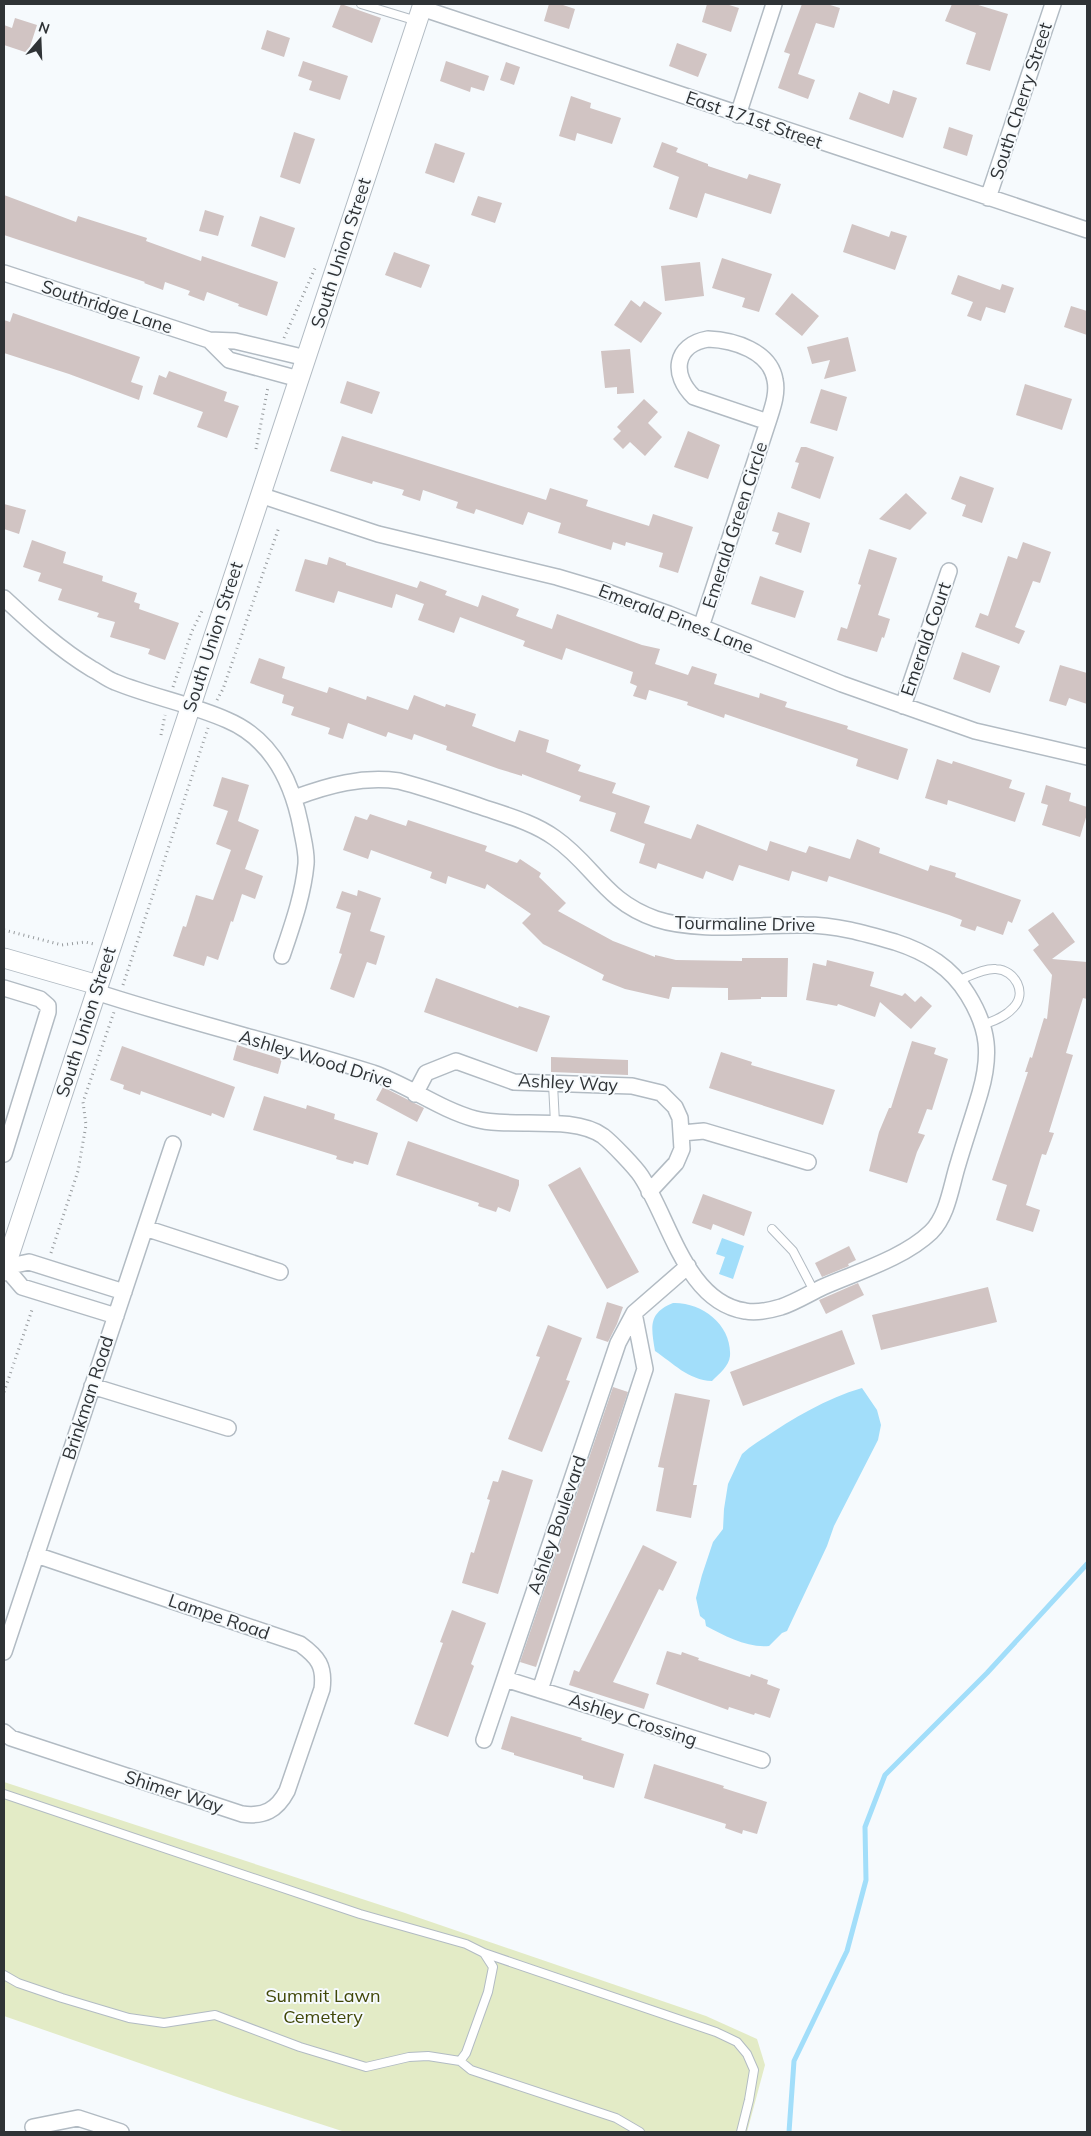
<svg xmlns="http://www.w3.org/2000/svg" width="1091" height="2136" font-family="Mulish,sans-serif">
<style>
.green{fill:#e3ebc6}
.water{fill:#a2defa}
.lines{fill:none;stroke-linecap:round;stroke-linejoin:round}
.stream{stroke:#a2defa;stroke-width:5}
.building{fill:#d1c4c3}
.service-casing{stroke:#b2bbc3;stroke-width:10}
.minor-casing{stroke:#b2bbc3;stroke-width:18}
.tertiary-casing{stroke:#b2bbc3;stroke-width:21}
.path{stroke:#979b9e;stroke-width:3;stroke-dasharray:1 4;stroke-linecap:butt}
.service{stroke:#fff;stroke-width:8}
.minor{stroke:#fff;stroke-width:15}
.tertiary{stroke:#fff;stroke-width:19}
.labels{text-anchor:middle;stroke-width:4;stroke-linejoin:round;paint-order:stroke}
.street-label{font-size:18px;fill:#2f3336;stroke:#f6fafd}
.park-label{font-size:18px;fill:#404707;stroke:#f6fafd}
</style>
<rect width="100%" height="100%" fill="#f6fafd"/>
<path class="green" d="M4 1782 405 1913 706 2016 757 2039 765 2065 747 2132H345L234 2096 4 2016Z"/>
<path class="water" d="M722 1238 744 1246 733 1279 719 1274 725 1257 716 1254Z
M673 1303C702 1302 732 1325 730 1356 729 1366 719 1374 712 1381 688 1380 673 1363 655 1351 651 1327 648 1313 673 1303Z
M862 1388 877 1410 881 1425 878 1440 834 1526 827 1546 787 1631 782 1633 769 1646C747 1648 725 1636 706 1626L705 1620 700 1616 696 1598 702 1575 713 1542 723 1529 724 1509 728 1484 742 1454 749 1448C784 1424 821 1400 862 1388Z"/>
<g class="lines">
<path class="stream" d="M789 2132 794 2061 847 1951 866 1880 865 1827 885 1775 987 1673 1087 1564"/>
</g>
<path class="building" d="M341 4 381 18 372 43 332 27Z
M549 4H560L575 9 569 29 544 21Z
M707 4H726L739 8 731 32 702 22Z
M802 4H827L840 8 834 28 816 23 798 74 815 80 808 99 778 88 790 54 784 52Z
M952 4H975L1008 14 990 71 966 64 976 33 945 21Z
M15 18 37 25 28 53 4 45V25L12 28Z
M267 30 290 38 284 57 261 49Z
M677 43 707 54 698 77 669 66Z
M303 61 348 76 340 100 309 90 312 81 298 76Z
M446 61 489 76 484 91 471 87 470 92 440 81Z
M506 62 520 67 514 85 500 80Z
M893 90 917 98 903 138 849 119 859 92 889 104Z
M571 96 591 103 590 108 621 118 612 144 577 133 575 141 559 136Z
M949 127 973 135 967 156 943 148Z
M294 132 315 139 300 184 280 177Z
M662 142 678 148 676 152 708 164V166L747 179 749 174 781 184 771 214 705 193 697 218 669 209 679 177 653 167Z
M435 143 465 153 454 183 425 173Z
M4 195 76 222 78 216 147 238 146 241 201 261 202 256 278 282 267 316 238 306 239 304 207 292 204 301 188 295 190 291 165 282 163 290 144 283 145 282 4 235Z
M478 196 502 203 495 223 471 215Z
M205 210 224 216 218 236 199 231Z
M260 216 295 228 285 258 251 246Z
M852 224 889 237 891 231 907 236 895 270 843 252Z
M394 252 430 265 421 288 385 275Z
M722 258 772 274 759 312 742 307 745 298 712 288Z
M700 262 704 296 665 301 661 266Z
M958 275 1000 290 1002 284 1014 288 1005 313 986 307 981 321 967 316 973 302 951 294Z
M792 293 819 316 802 336 775 314Z
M631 300 640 307 644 301 662 313 641 343 614 325Z
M1071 306 1087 311V335L1064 327Z
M13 313 140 357 131 382 143 386 139 400 69 374 4 353V320L10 322Z
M848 337 856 371 824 379 830 360 812 364 807 347Z
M630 349 634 393 617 394V387L605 388 601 351Z
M169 371 227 392 224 401 239 406 227 438 197 427 203 412 153 394 159 375 166 378Z
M347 381 380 392 372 414 340 403Z
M1025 384 1072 399 1062 430 1016 415Z
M821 389 847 397 837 431 810 423Z
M644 399 658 412 648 423 662 437 645 456 630 442 623 449 613 439 621 431 617 427Z
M688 431 720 445 708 479 674 467Z
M342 436 546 500 550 488 588 500 586 506 649 526 653 514 693 527 678 573 659 567 663 553 626 542 625 546 613 542 611 550 558 533 561 523 528 512 523 525 476 509 474 514 456 508 458 502 423 490 420 501 402 495 404 490 373 481 372 484 330 471Z
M801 447H806L834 457 820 499 791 488 799 463 795 462Z
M960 476 994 488 982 523 962 516 966 505 951 499Z
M906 493 927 513 910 530 879 519Z
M4 504 26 510 19 534 4 529Z
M778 512 810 523 801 553 775 544 779 533 772 531Z
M32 540 66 552 63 563 103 576 102 581 137 593 134 602 140 604 139 609 179 623 165 660 148 654 150 649 110 637 115 622 97 617 99 613 58 600 62 589 38 581 41 573 23 567Z
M1023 542 1051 552 1040 583 1033 581 1015 627 1025 631 1019 644 975 627 980 613 988 616 1008 556 1017 559Z
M869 549 897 558 878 615 890 619 884 638 882 637 877 652 837 640 841 627 847 629 861 585 858 584Z
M329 557 346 563V565L417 588 420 581 447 591 445 595 478 607 482 595 519 609 516 616 552 629 557 614 642 645 660 649 655 664 688 675 692 666 717 674 714 684 759 698 760 693 787 702 785 707 848 726 847 729 908 749 898 780 856 766 858 759 725 714 724 718 687 705 688 702 649 690 646 700 633 696 637 686 630 683 633 672 566 648 562 660 523 646 525 641 460 617 454 633 418 620 424 604 396 594 392 608 338 591 334 603 295 591 305 559 327 565Z
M760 576 804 591 795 618 751 604Z
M962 652 1000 666 990 693 953 679Z
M259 658 285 667 282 678 327 693 329 687 366 700 367 696 408 710 414 695 445 707 446 704 476 714 472 726 515 742 519 730 549 740 546 752 581 765 578 771 616 783 612 793 650 806 644 823 691 839 697 824 767 851 770 841 806 853 809 846 850 859 857 839 880 848 879 853 928 871 930 865 956 873 955 877 1021 900 1012 923 1008 921 1003 935 977 926 975 931 960 926 962 920 949 915 829 876 827 882 792 871 789 881 739 865 733 881 706 871 703 879 658 863 656 869 639 863 645 844 610 831 616 813 579 801 581 796 522 774V776L499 769 446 750 447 746 414 734 412 740 388 732 386 737 348 723 343 739 328 734 330 728 291 715 294 707 282 703 284 695 250 683Z
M1060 665 1087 673V704L1069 698 1066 706 1049 701Z
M937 759 952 764 953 761 1012 780 1009 788 1025 793 1015 822 948 800 947 805 925 798Z
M222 777 249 785 238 821 259 830 245 869 263 876 255 899 242 894 233 922 231 921 218 960 207 956 204 966 173 956 183 926 186 927 196 895 213 900 231 850 216 844 228 811 213 806Z
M1046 785 1071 793 1069 801 1087 807V814L1080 837 1042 825 1048 805 1041 803Z
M370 814 406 826 408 820 487 846 485 851 517 863 520 859 541 873 539 877 566 903 558 911 613 941 655 957V955L676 960 742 961V958H788L787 997H761V999L728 1000V988L672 987 669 999 625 989 602 980 604 975 543 944 522 923 531 914 487 884 485 889 448 876 446 884 430 878 432 872 371 850 368 859 343 850 355 816 367 820Z
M358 890 381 898 370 931 385 936 376 965 367 962 354 998 330 989 342 954 339 953 351 913 336 908 342 891 357 896Z
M1053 912 1075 942 1052 959 1087 962V999L1083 998 1066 1053 1073 1055 1049 1132 1054 1133 1046 1155 1042 1154 1026 1205 1040 1210 1033 1232 996 1220 1007 1185 992 1180 1028 1072H1025L1030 1057 1032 1058 1044 1018 1047 1019 1052 975 1033 950 1039 945 1028 930Z
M827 960 874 972 870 986 902 996 905 993 915 1002 921 996 932 1006 911 1029 880 1002 875 1017 838 1004 837 1006 806 1000 813 963 826 966Z
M436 978 518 1008 519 1006 550 1016 537 1052 424 1012Z
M912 1041 936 1048 934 1054 948 1059 932 1110 927 1109 918 1133 925 1135 917 1152 907 1183 869 1171 879 1132 889 1108H891Z
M237 1045 282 1059 278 1074 233 1060Z
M122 1046 235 1087 224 1118 212 1113 211 1116 141 1091 140 1095 123 1089 124 1085 110 1080Z
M721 1052 752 1062 751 1065 835 1090 823 1125 709 1088Z
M551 1057 628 1060V1075L551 1072Z
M383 1087 424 1108 417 1122 376 1100Z
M264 1096 306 1109 307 1105 335 1114 334 1119 378 1133 368 1165 354 1161 353 1164 336 1159 337 1156 253 1130Z
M408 1141 519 1180V1185L510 1212 498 1207 496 1212 478 1206 479 1203 396 1175Z
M580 1167 639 1272 607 1289 548 1185Z
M703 1194 752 1212 744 1236 713 1224 711 1230 692 1223Z
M849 1246 856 1260 848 1264 849 1266 822 1277 815 1263Z
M858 1283 864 1295 826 1314 819 1300Z
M988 1287 997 1322 881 1350 872 1315Z
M607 1302 623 1307 617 1324 608 1342 596 1338Z
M548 1325 582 1338 566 1380 570 1381 542 1452 508 1439 540 1357 536 1356Z
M842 1330 855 1364 743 1406 730 1372Z
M613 1387 628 1392 536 1667 520 1662Z
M675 1393 710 1400 693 1485H697L691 1518 656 1511 664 1468 658 1467Z
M502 1470 533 1480 498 1594 462 1583 471 1552 474 1553 490 1500 487 1499 493 1481 498 1482Z
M643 1545 677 1562 663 1591 659 1589 613 1682 649 1694 644 1709 569 1685 574 1670 579 1672Z
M452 1610 486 1623 471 1664 474 1666 448 1737 414 1724 443 1643 440 1642Z
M667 1651 681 1655 682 1652 699 1658 698 1660 750 1677 751 1674 768 1680 767 1684 780 1689 770 1718 755 1713 754 1715 729 1707 728 1710 656 1684Z
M511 1716 582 1738 581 1740 624 1754 614 1788 583 1779V1776L514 1755V1753L501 1749Z
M654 1764 724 1786 723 1788 767 1802 757 1834 743 1830 742 1834 725 1828 726 1824 644 1798Z"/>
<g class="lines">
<g class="service-casing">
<path id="service" d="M361 4 417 21
M959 980C970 976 984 968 996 969 1015 970 1028 993 1013 1008 1005 1017 993 1021 983 1025
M553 1084 555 1123
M772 1229 793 1251 814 1291
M4 1794 360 1914 466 1944 484 1953 493 1967 488 1992 466 2053 460 2061 428 2056 409 2057 366 2067 300 2047 215 2015 164 2023 129 2018 62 1998 18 1983 4 1975
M484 1953 716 2032 737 2042 747 2054 754 2070 749 2100 741 2132
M460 2061 471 2070 616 2118 640 2132"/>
</g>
<g class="minor-casing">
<path id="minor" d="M421 8 1087 230
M738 115 774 4
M988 198 1053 4
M4 273 209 340 235 341 306 358
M708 339C734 340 770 351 775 380 778 394 772 409 768 422L694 397C671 375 674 345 708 339Z
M209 340 229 360 299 379
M260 495 378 534 557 577 604 591 669 614 842 684 975 731 1087 757
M4 598C32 624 59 649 92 669 100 673 107 679 115 682 152 697 191 704 227 720 272 739 292 781 301 827 303 839 307 852 306 864 303 896 292 926 282 956
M701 627 768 422
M903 706 949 571
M4 988 40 999 48 1006V1012L4 1154
M96 992C188 1022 281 1044 373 1073 408 1085 439 1109 475 1119 510 1129 572 1114 603 1136 612 1143 635 1167 641 1176 670 1220 686 1302 745 1311 755 1313 771 1310 781 1307 796 1302 810 1293 823 1287 857 1272 904 1258 931 1232 948 1215 951 1186 958 1164 965 1140 973 1117 980 1093 991 1055 989 1029 968 995 951 967 926 952 895 942 864 933 836 925 804 925 759 924 698 933 656 919 604 901 595 866 555 838 533 822 505 815 479 806 452 797 426 788 399 781 362 776 329 785 294 798
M415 1094 426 1073 456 1061 514 1082 632 1086 661 1093 675 1107 680 1118 682 1149 676 1163 649 1192
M682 1133 704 1131 808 1162
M145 1228 280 1272
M5 1267 22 1287 116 1316
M5 1267 29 1262 124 1292
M92 1386 228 1428
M4 1652 173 1144
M505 1679 762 1760
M540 1690 645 1369 634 1313
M4 1732 11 1738 242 1814C264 1817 277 1810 287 1791L322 1689C325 1666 318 1657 300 1644L36 1555
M484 1740 618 1343 634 1313 688 1266
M33 2127 78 2118 121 2132"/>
</g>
<g class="tertiary-casing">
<path id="tertiary" d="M4 958 98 985
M4 1271 423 4"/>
</g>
<path class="path" d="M284 338 316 266
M256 449 268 387
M173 687 192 631 202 611
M217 700 223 689 279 527
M161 735 165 715
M4 930 62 945 85 942 94 944
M123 985 208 728
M51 1253 78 1171 86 1125 83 1102 114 1012
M4 1392 33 1307"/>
<use href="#service" class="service"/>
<use href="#minor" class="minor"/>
<use href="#tertiary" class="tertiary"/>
</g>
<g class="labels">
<g class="street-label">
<text transform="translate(1021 101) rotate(-72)" y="6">South Cherry Street</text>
<text transform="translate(754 120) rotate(19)" y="6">East 171st Street</text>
<text transform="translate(341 253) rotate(-72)" y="6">South Union Street</text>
<text transform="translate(107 307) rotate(18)" y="6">Southridge Lane</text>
<text transform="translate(735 525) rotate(-72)" y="6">Emerald Green Circle</text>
<text transform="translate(676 619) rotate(21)" y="6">Emerald Pines Lane</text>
<text transform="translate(213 637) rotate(-72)" y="6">South Union Street</text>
<text transform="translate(926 639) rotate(-71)" y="6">Emerald Court</text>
<text transform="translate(745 924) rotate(1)" y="6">Tourmaline Drive</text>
<text transform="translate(86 1022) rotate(-72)" y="6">South Union Street</text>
<text transform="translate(316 1059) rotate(17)" y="6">Ashley Wood Drive</text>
<text transform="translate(568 1083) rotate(3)" y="6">Ashley Way</text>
<text transform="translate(88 1398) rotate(-72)" y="6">Brinkman Road</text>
<text transform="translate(557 1525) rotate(-71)" y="6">Ashley Boulevard</text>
<text transform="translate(219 1617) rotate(19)" y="6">Lampe Road</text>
<text transform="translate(633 1720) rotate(18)" y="6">Ashley Crossing</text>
<text transform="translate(174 1792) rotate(18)" y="6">Shimer Way</text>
</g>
<g class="park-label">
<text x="323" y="2002">Summit Lawn<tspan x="323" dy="21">Cemetery</tspan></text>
</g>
</g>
<rect width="1091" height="2136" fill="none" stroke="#2f3336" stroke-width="10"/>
<g transform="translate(40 40) rotate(19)" stroke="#f6fafd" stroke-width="4" paint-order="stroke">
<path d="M0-4L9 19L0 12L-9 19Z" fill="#2f3336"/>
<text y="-8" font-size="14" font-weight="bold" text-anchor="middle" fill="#2f3336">N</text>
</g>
</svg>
